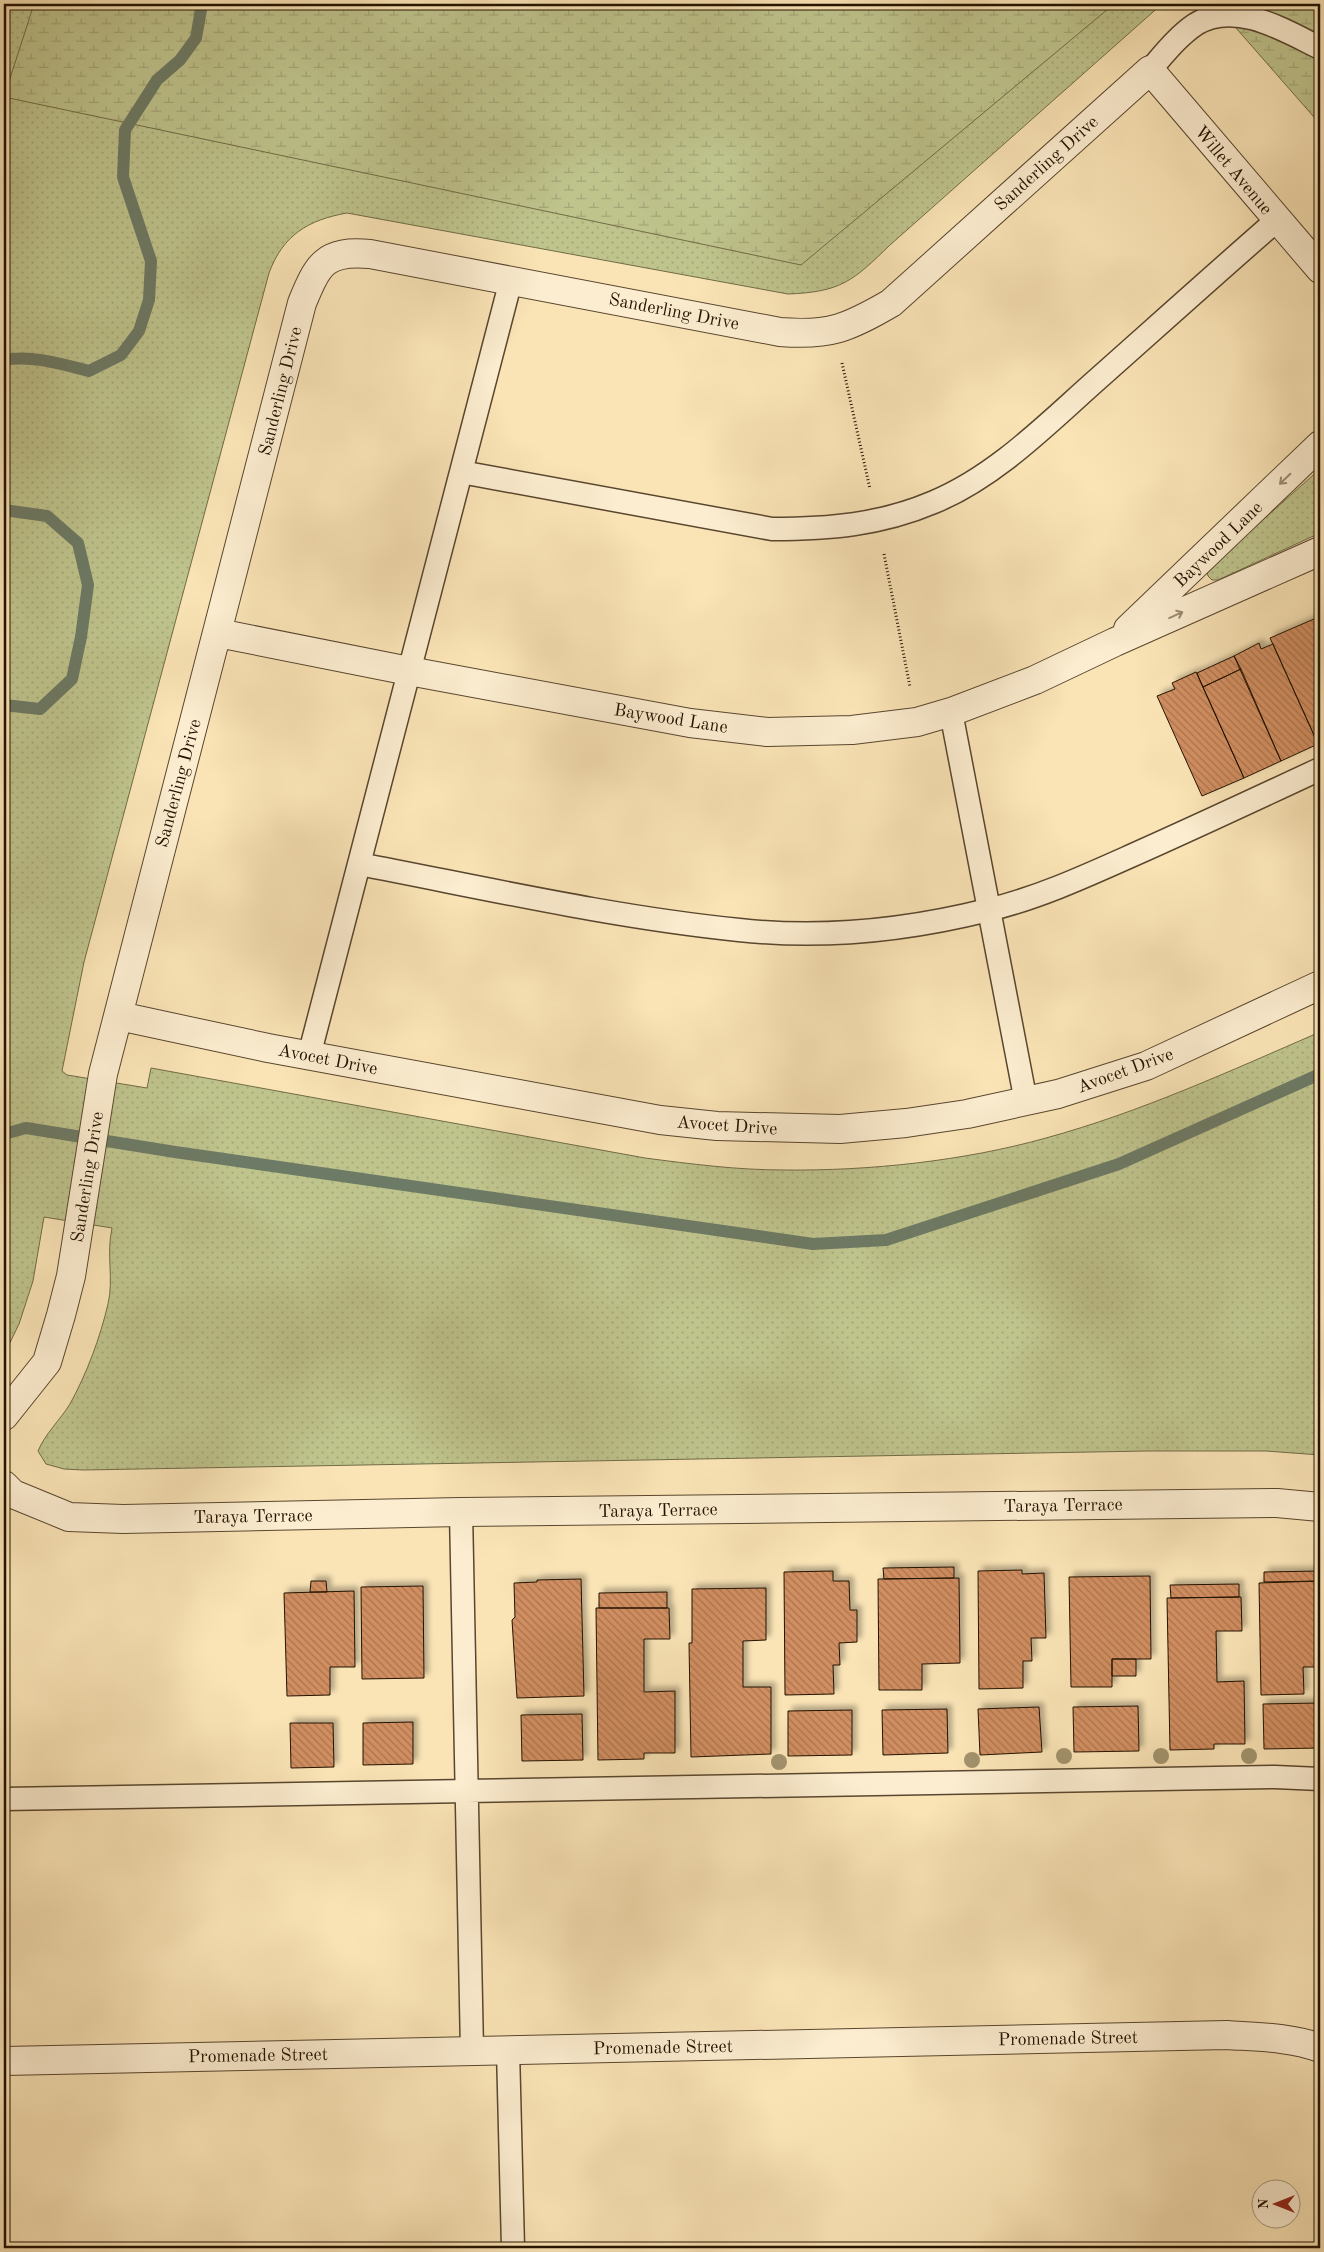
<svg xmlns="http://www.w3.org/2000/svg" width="1324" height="2252" font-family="'Old Standard TT',serif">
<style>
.grass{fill:url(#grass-dots);stroke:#716b46}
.wetland{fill:url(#wetland-marsh);stroke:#716b46}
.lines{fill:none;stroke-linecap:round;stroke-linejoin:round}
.stream{stroke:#6d7a65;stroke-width:12}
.building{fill:url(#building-back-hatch);stroke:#231200;filter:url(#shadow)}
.lane-casing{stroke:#59462e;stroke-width:25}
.street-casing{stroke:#59462e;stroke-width:30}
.path{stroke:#231200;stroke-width:3;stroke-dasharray:1 2.5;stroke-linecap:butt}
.lane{stroke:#fcedd0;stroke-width:22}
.street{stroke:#fcedd0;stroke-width:28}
.tree{fill:#a2936d}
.oneway{stroke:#9a8a72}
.labels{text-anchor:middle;stroke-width:5;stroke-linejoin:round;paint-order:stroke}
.street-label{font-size:18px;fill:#231200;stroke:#fcedd0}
</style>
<defs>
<pattern id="grass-dots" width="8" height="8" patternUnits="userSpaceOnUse" patternTransform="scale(1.25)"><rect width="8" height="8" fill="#bfc48d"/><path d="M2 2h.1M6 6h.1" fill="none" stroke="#a4a778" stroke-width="1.8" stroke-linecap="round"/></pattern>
<pattern id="wetland-marsh" width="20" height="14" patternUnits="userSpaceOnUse" patternTransform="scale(1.25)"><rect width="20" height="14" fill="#bfc48d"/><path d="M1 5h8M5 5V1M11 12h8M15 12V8" fill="none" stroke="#a4a778"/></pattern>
<pattern id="building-back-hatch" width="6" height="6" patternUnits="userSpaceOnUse" patternTransform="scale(1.25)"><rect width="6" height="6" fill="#d18e61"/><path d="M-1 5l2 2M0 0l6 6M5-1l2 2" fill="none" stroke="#a9734e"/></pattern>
<filter id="shadow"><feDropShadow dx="4.5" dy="-4.5" stdDeviation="2.5" flood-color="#0004"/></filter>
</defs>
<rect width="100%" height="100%" fill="#fae4b6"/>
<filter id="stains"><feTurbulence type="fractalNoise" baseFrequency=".004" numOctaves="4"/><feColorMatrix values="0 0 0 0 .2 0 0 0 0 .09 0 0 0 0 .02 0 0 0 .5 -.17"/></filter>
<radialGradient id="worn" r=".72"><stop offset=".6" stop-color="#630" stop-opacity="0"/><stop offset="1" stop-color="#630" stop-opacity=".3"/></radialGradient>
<path class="grass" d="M4 4H1162L890 245C853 281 841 292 788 294L347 213C308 220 283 235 269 273L84 962 62 1071 67 1075 147 1088 151 1068 645 1158C691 1164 737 1170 784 1170 869 1171 964 1161 1046 1138 1141 1112 1230 1071 1320 1032V1455L1266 1451H1148L83 1470 64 1469 46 1464 38 1451C45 1434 60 1420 70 1404 87 1373 100 1338 108 1304 114 1279 106 1255 112 1228L44 1217 33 1281 19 1324 4 1355Z
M1320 469V533L1218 580H1212L1208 576 1207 571 1211 566Z"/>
<path class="wetland" d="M34 4H1114L801 265 4 97Z
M1215 4H1320V124Z"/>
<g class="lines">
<path class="stream" d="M4 360C33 355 61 364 89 371L121 355 139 331 149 300 151 261 123 177 125 130 157 80 180 60 196 38 202 4
M4 510 47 516 78 543 88 585 81 637 72 679 40 709 4 705
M4 1134 26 1128 175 1152 813 1244 886 1240 1119 1164 1320 1074"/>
</g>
<path class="building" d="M1314 619 1320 632V743L1318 744 1270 638Z
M1259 643 1261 649 1273 644 1318 744 1281 761 1234 656Z
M1234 656 1241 669 1203 687 1197 673Z
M1241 669 1281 761 1244 778 1203 687Z
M1196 672 1244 778 1202 796 1157 696 1175 689 1172 683Z
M954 1567V1578L884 1579 883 1568Z
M1022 1570V1574L1044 1573 1046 1638H1031L1032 1661H1023V1688L979 1689 978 1571Z
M833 1571V1581H849L850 1610H857V1642L839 1643 840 1665H833L834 1694 785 1695 784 1572Z
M1320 1571V1581L1264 1582V1572Z
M1150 1576 1151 1659H1112V1687H1071L1069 1577Z
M959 1578 960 1663 922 1664V1690H879L878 1579Z
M581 1579 584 1696 517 1698 512 1620 515 1617 514 1583 537 1582V1580Z
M311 1581H326L327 1592H310Z
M1320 1581V1667H1303L1304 1694 1261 1695 1259 1583Z
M1239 1584V1597L1171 1598 1170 1585Z
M423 1586 424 1678 362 1679 361 1587Z
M766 1588V1640L743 1641V1687H771V1754L691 1757 689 1643H692V1589Z
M354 1591 355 1667H330V1695L287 1696 284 1593Z
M667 1592V1608H599V1593Z
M1241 1597 1242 1631H1216L1217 1682 1244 1681 1245 1744H1214V1749L1170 1750 1167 1598Z
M596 1608H669L670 1639H644V1692L675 1691V1753H644V1759L598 1760Z
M1112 1659H1136V1676H1112Z
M1320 1703V1748L1264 1749 1263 1704Z
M1138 1706 1139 1751 1074 1752 1073 1707Z
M1039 1707 1042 1752 980 1755 978 1709Z
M947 1709 948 1753 883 1755 882 1710Z
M852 1710V1755L788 1756V1711Z
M582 1714 583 1760 522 1761 521 1715Z
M413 1722V1764L363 1765V1723Z
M290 1723H333L334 1767 291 1768Z"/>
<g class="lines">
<g class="lane-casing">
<path id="lane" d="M1150 70C1164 54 1178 36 1196 24 1235 0 1284 30 1320 48
M461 472 772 529C829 529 880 525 934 502 994 477 1043 428 1091 385 1153 330 1214 275 1277 220
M951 712 1026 1102
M359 864C485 888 611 917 739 930 822 939 908 930 988 910 1038 898 1086 876 1133 855 1196 827 1258 798 1320 769
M309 1056 511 280
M461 1512 472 2051
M4 1799 1275 1777 1320 1779
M508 2050 513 2248"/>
</g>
<g class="street-casing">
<path id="street" d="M1128 629 1320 445
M218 633 409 671 690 723 767 732 852 730 917 722 951 712 1035 680 1115 642 1320 551
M119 1016 268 1048 660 1120 717 1126 840 1129 906 1123 967 1114 1058 1094 1146 1066 1320 985
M4 1416 47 1362 61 1315 71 1276 103 1074 302 303C318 264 325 250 370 254L780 332C830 336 848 328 891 303L1150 70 1320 269
M4 1485 13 1494 69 1517 123 1519 461 1512 1277 1503 1320 1507
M4 2061 1227 2035C1257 2037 1291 2037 1320 2048"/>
</g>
<path class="path" d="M842 363 870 489
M884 554 910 687"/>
<use href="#lane" class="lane"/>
<use href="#street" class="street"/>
</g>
<g class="tree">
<circle cx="1064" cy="1756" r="8"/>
<circle cx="1161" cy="1756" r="8"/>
<circle cx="1249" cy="1756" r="8"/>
<circle cx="972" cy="1760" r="8"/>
<circle cx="779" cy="1762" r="8"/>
</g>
<defs><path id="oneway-shaft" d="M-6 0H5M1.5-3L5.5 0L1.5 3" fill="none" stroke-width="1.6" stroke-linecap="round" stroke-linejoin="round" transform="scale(1.25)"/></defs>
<g class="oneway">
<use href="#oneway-shaft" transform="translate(1285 479) rotate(136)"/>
<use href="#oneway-shaft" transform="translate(1176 615) rotate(-24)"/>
</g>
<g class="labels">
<g class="street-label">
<text transform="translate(1046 163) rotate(-42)" y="6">Sanderling Drive</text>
<text transform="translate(1234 170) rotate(50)" y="6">Willet Avenue</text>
<text transform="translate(674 311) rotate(11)" y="6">Sanderling Drive</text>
<text transform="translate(280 391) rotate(-76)" y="6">Sanderling Drive</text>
<text transform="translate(1218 544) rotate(-44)" y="6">Baywood Lane</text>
<text transform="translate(671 718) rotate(9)" y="6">Baywood Lane</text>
<text transform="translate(178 783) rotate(-75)" y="6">Sanderling Drive</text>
<text transform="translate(328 1059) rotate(11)" y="6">Avocet Drive</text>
<text transform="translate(1125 1070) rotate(-20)" y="6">Avocet Drive</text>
<text transform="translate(727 1125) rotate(4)" y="6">Avocet Drive</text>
<text transform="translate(87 1177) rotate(-81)" y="6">Sanderling Drive</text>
<text transform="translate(1063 1505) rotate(-1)" y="6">Taraya Terrace</text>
<text transform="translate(658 1510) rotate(-1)" y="6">Taraya Terrace</text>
<text transform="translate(253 1516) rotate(-1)" y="6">Taraya Terrace</text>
<text transform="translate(1068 2038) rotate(-1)" y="6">Promenade Street</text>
<text transform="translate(663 2047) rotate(-1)" y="6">Promenade Street</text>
<text transform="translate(258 2055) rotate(-1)" y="6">Promenade Street</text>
</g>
</g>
<rect width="1324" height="2252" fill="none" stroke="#fae4b6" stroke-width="20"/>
<rect x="5" y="5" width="1314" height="2242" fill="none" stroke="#231200" stroke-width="2.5"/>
<rect x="10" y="10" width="1304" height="2232" fill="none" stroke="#231200"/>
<g transform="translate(1276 2204) rotate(270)"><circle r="24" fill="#fcedd0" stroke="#a5957d"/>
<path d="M0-4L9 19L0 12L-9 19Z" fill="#8f2418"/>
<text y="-8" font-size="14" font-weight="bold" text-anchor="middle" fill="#231200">N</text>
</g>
<rect width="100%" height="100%" filter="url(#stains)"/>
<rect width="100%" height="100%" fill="url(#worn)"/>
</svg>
